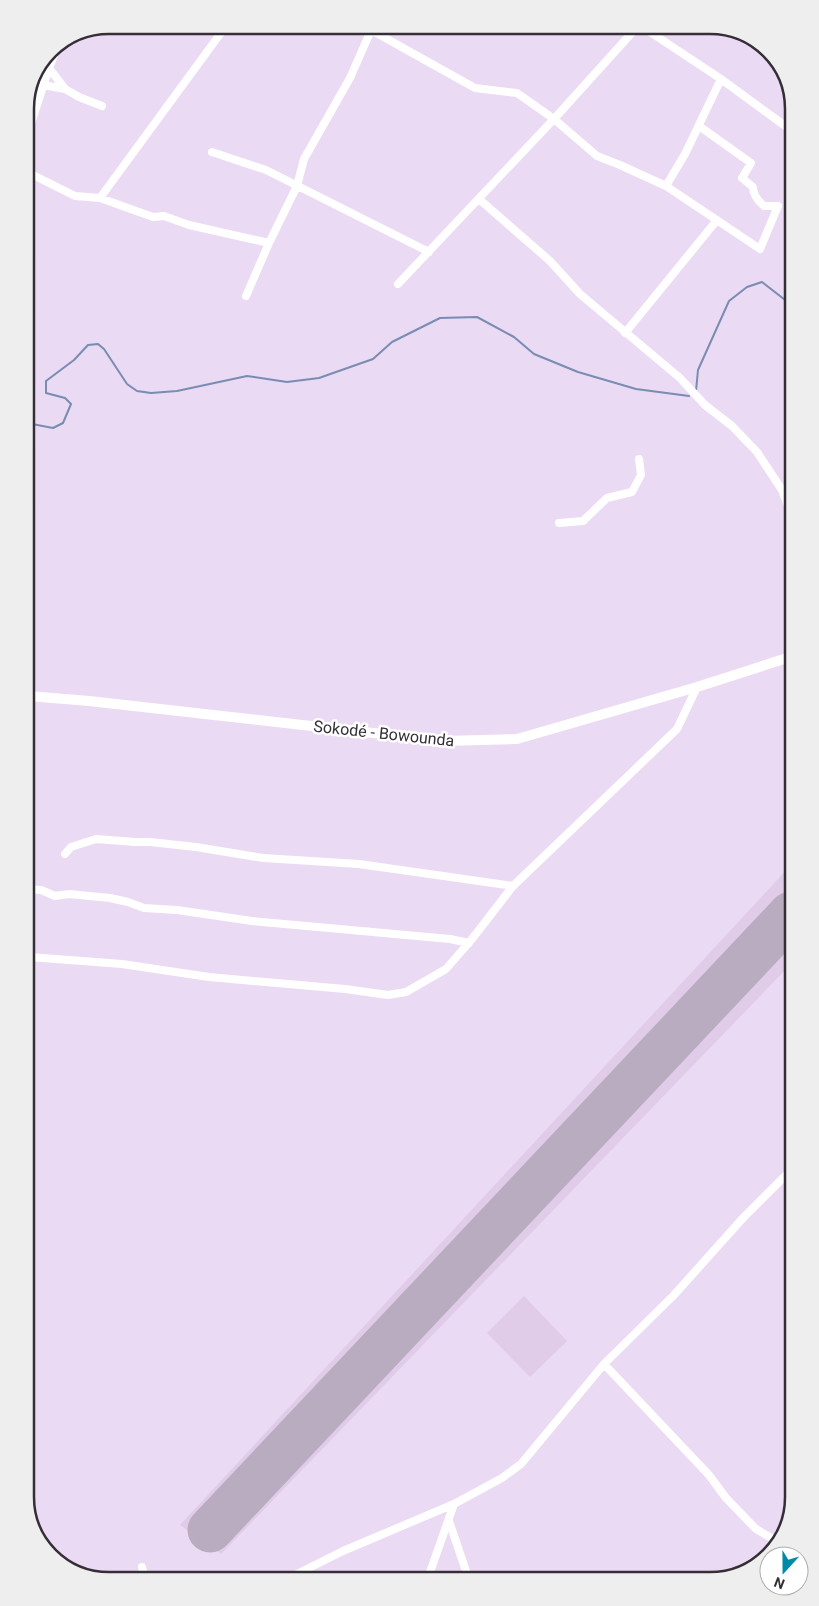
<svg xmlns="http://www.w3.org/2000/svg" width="819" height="1606" font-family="Roboto,sans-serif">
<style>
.built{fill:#e0cbe9}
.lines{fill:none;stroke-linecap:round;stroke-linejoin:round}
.stream{stroke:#798cb2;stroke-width:2}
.runway{stroke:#b9abc0;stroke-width:45}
.street{stroke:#fff;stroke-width:8}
.secondary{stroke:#fff;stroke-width:10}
.labels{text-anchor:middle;stroke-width:5;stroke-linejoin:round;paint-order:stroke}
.street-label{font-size:16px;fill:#352e37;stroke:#fff}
.rim{fill:none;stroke:#352e37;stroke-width:2.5}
</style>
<rect width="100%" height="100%" fill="#ebdaf3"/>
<path class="built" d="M791 865 792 963 221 1554 180 1525Z
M524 1296 567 1341 530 1377 487 1333Z"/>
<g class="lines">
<path class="stream" d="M696 391 698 370 729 301 747 287 762 282 789 303
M27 423 53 428 63 423 71 404 65 398 46 393V381L74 360 88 345 98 344 104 349 127 384 137 391 151 393 177 391 247 376 287 382 319 378 373 359 392 342 440 318 477 317 514 337 534 354 578 372 636 389 689 396"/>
<path class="runway" d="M210 1530 791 914"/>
<path class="street" d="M641 26 721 79 788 128
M355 29 371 30 475 88 517 93 554 119 597 156 620 165 666 186 760 249 778 206H764C758 201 753 195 753 187L742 178 751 163 699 126
M40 71 44 72 49 68 65 89 79 97 102 106
M37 78 43 85 65 89
M25 142 49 68 59 43
M212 152 266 170 429 252
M25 171 75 196 100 198 153 217 164 216 189 225 269 243 297 186 304 159 350 78 372 28
M666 186 685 154 721 79
M100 198 223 30
M479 199 550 261 580 294 680 378 705 405 732 426 757 452 782 490 790 511
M398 284 554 119 638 26
M246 296 269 243
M625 333 717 220
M559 523 583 521 607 498 632 492 641 475 639 459
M65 854 71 847 96 839 135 842H150L196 847 263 858 359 864 513 886
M29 889 41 890 55 896 69 894 110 898 128 902 144 908 177 910 252 921 450 939 469 943
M29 957 122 964 209 977 345 989 388 995 406 992 446 969 472 939 513 886 677 729 697 687
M604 1364 709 1475 726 1498 756 1529 773 1539 781 1541
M449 1521 468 1577
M142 1567 145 1580
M428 1578 454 1504
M287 1579 343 1551 454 1504 502 1478 521 1464 604 1364 674 1295 743 1218 793 1168"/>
<path class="secondary" d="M28 696 89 701 444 741 517 739 697 687 790 657"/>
</g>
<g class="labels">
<g class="street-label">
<text transform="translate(384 733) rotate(6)" y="6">Sokodé - Bowounda</text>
</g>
</g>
<path d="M0 0H819V1606H0ZM109 34H710A75 75 0 0 1 785 109V1497A75 75 0 0 1 710 1572H109A75 75 0 0 1 34 1497V109A75 75 0 0 1 109 34Z" fill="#efeeef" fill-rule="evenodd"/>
<path class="rim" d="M109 34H710A75 75 0 0 1 785 109V1497A75 75 0 0 1 710 1572H109A75 75 0 0 1 34 1497V109A75 75 0 0 1 109 34Z"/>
<g transform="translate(784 1571) rotate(201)"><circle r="24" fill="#ffffff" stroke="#aeabaf"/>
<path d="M0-4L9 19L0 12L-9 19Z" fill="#0089a9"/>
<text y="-8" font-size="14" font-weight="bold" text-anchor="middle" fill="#352e37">N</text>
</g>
</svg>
